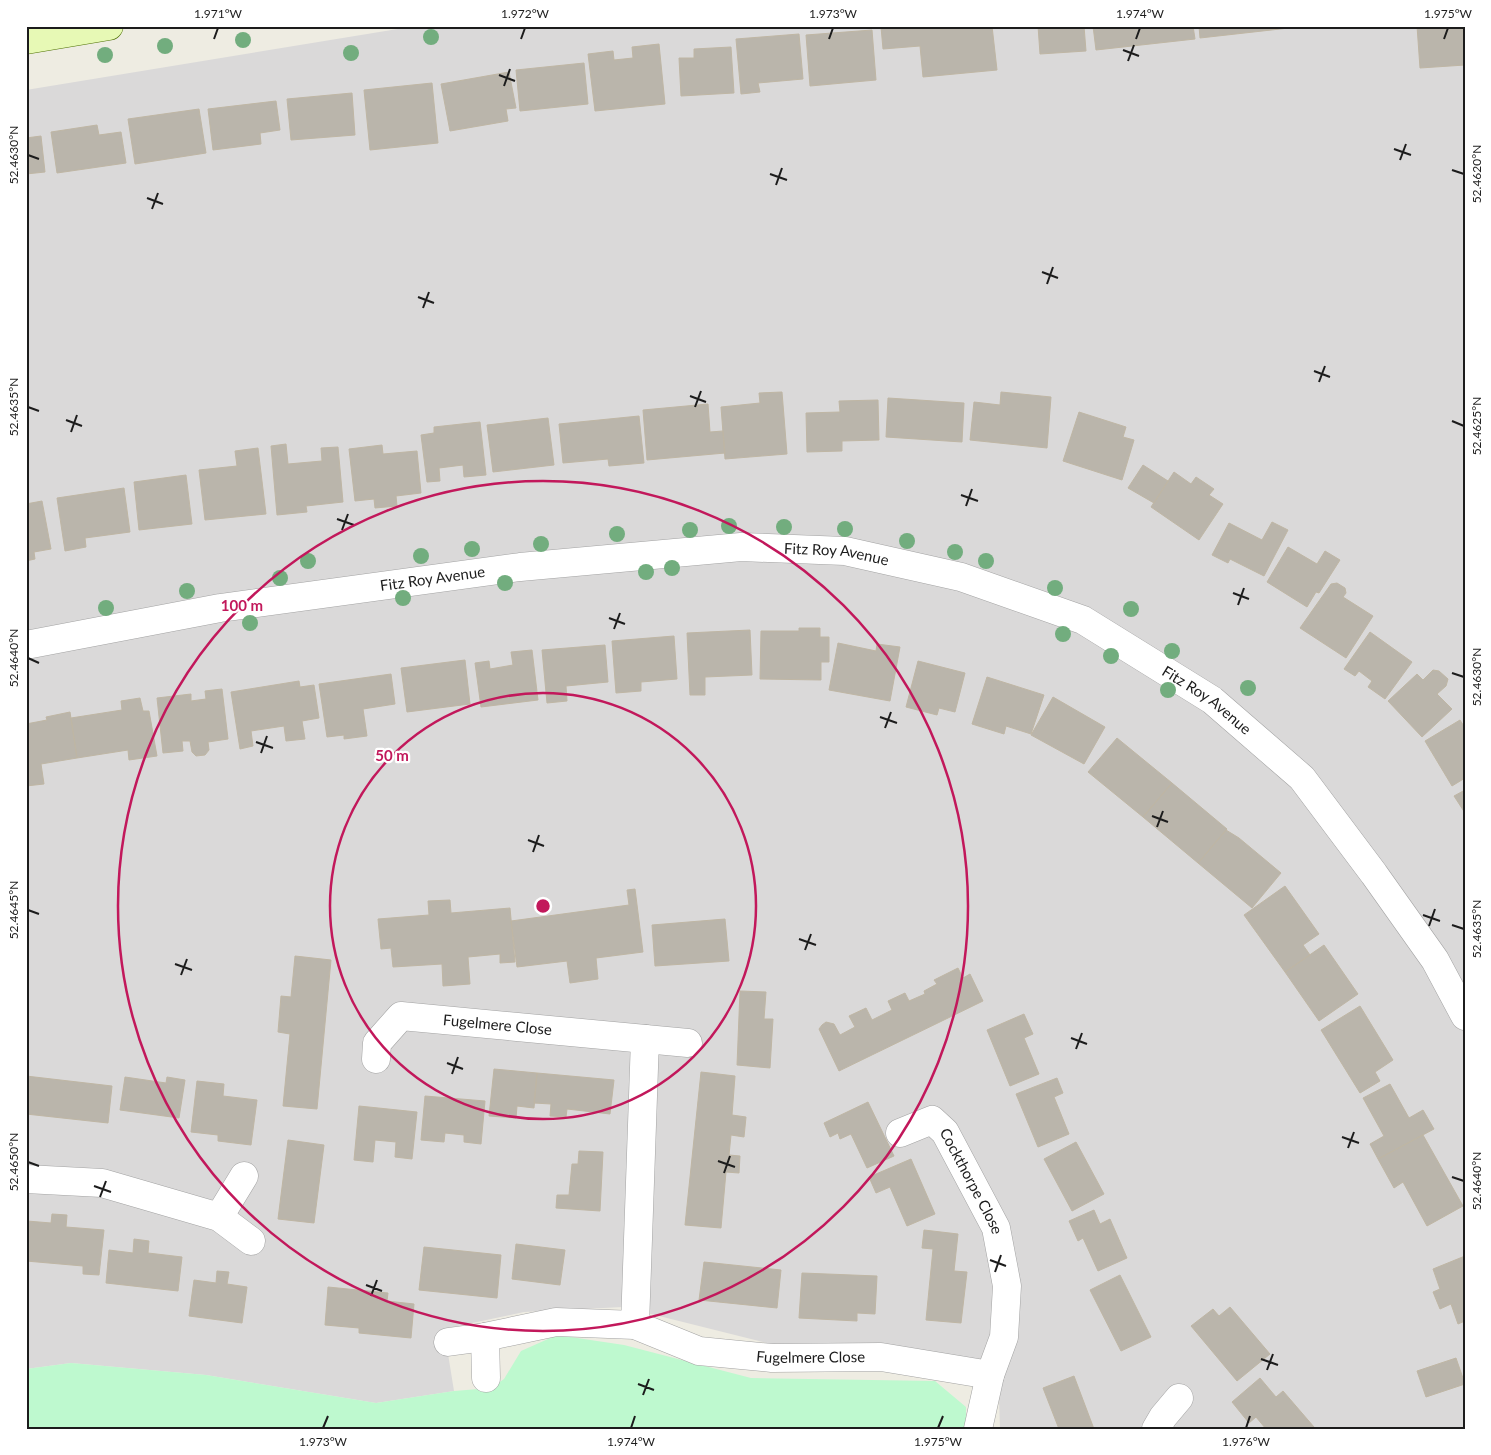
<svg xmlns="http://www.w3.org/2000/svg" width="1491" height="1455" font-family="Lato,sans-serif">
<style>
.residential{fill:#dad9d9}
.park{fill:#bef9cf}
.building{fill:#bab5ab;stroke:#bfb6a4}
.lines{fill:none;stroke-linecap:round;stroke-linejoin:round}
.street-casing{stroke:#a3a3a3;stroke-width:29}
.secondary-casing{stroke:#4f7105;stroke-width:29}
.street{stroke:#fff;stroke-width:28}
.secondary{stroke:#e7f9b5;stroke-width:28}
.tree{fill:#72ad7e}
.ticks{fill:none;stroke:#1c1c1c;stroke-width:2}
.ring{fill:none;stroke:#c2185b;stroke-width:2.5}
.labels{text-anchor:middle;stroke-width:4.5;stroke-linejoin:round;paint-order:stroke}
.street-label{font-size:15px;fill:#1c1c1c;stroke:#fff}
.centre{fill:#c2185b;stroke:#fff;stroke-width:2.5}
.ring-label{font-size:15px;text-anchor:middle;font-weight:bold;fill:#c2185b;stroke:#fff;stroke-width:4.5;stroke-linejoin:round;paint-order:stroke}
.neatline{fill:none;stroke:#1c1c1c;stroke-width:2}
.ticks-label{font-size:12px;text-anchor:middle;fill:#1c1c1c}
</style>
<rect width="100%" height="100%" fill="#eeece2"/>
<path class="residential" d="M416 26H1465V1429H1000L999 1397 979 1362 771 1344 623 1307 524 1312 444 1329 454 1391 376 1403 206 1375 71 1363 26 1369V90Z"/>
<path class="park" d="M557 1335 624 1345 751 1378 935 1381 966 1407V1429H26V1369L71 1363 206 1375 376 1403 454 1391 491 1388 504 1379 521 1351Z"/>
<path class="building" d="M893 26H940V29L963 26H992L997 70 923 77 920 46 883 49 881 27Z
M1038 26H1084L1086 51 1040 54Z
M1093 26H1193L1195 39 1096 50Z
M1199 26H1289V28L1200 38Z
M1417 26H1463L1465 65 1420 68Z
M872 30 876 80 810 86 806 35Z
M799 34 803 79 758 83 760 92 741 94 736 39Z
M659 44 665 104 595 111 588 54 613 51 614 60 633 58 632 47Z
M731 47 734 93 681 96 679 58H694V49Z
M584 63 588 104 520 111 516 70Z
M509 72 516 108 506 109 508 121 450 131 441 84Z
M432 83 438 143 370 150 364 90Z
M352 93 355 135 291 140 287 99Z
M276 101 280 130 260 133 261 144 213 150 208 109Z
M199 109 206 153 135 164 128 119Z
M97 125 99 135 121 132 126 163 57 173 51 132Z
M41 136 45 172 26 174V138Z
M782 392 787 454 725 459 721 407 760 403 759 393Z
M1001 392 1051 397 1047 448 970 440 974 402 1000 405Z
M888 398 964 403 962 442 886 437Z
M878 400 879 440 842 441V451L807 452 806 413 840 412 839 401Z
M708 404 710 432 723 431 725 453 647 460 643 410Z
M1079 412 1126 427 1123 437 1134 440 1122 480 1063 461Z
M639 416 644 463 609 466 608 459 563 463 559 424Z
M548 418 554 465 493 472 487 425Z
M480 422 486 475 464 477 463 465 439 468 440 481 427 482 421 435 434 433V427Z
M286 444 288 464 322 461 321 448 338 447 343 502 306 506 307 512 277 515 271 446Z
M382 445 383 454 417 451 421 493 396 496 397 506 375 508 374 499 355 501 349 449Z
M258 448 266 514 205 520 199 470 237 466 235 451Z
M1143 465 1168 481 1154 503 1128 488Z
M1174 472 1191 484 1196 477 1214 489 1209 495 1223 504 1199 540 1151 507Z
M186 475 192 524 139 530 134 482Z
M124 488 130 532 85 538 86 547 65 551 57 498Z
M42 501 51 549 34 552 35 559 26 561V504Z
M1272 522 1288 530 1264 576 1230 559 1228 563 1212 555 1229 523 1262 540Z
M1288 547 1317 564 1325 551 1340 560 1319 593 1316 592 1307 607 1267 582Z
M1337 583 1345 588 1346 593 1343 597 1373 616 1346 658 1300 628 1331 584Z
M799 628H820V637H829V662H821V680L760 679 761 631H799Z
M750 630 752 675 705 677V695H690L687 633Z
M1370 632 1412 662 1385 699 1368 687 1372 681 1359 671 1355 676 1344 669Z
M674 636 677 679 641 682V691L616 693 612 641Z
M838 643 876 651 877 644 900 647 890 701 829 690Z
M605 645 608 682 566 686 567 701 547 703 542 650Z
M532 650 538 700 481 707 475 663 489 661 490 669 513 665 511 652Z
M465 660 470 704 407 712 401 668Z
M918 661 965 673 955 712 939 708 937 715 906 707Z
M1433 670 1439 671 1448 679 1446 686 1437 694 1452 709 1422 737 1388 701 1417 674 1423 680Z
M391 674 395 704 363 709 367 736 344 739V735L327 737 319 684Z
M987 677 1044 695 1031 734 1006 726 1004 734 972 724Z
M299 681 300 687 314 685 319 718 302 721 305 739 286 741 284 726 251 731 253 746 240 749 231 692Z
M222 689 228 739 208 742 209 750 205 755 196 756 192 752 190 741H182L183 751 163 753 157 698 191 694V701L206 699 205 691Z
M1053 697 1105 727 1084 764 1031 735Z
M140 698 143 711H149L157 756 129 760 128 750 77 758 71 718 122 710 121 701Z
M70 712 77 758 41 764 44 784 26 786V724L47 720 46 717Z
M1460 720 1465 728V778L1452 786 1425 741Z
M1117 738 1172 783 1143 817 1088 772Z
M1172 783 1227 829 1198 863 1143 817Z
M1465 790V813L1454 796Z
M1226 830 1239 838 1281 873 1252 908 1198 863Z
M1285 886 1319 934 1303 945 1310 955 1285 972 1244 915Z
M635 889 643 952 596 958 598 979 570 983 567 961 517 967 511 921 629 905 627 890Z
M450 900 451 913 510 908 515 962 500 963V954L468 957 470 984 443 986 442 964 393 967 391 948 381 949 378 919 429 915 428 901Z
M725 919 729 961 655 966 652 925Z
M1324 945 1358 994 1319 1021 1285 972Z
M295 956 331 960 317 1109 283 1106 290 1034 278 1032 281 996 291 997Z
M958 968 963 978 970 974 983 1001 839 1071 819 1029 822 1025 826 1022 834 1024 840 1035 855 1027 849 1016 866 1008 872 1020 892 1010 888 1001 905 993 909 1001 925 994 924 991 937 984 934 980Z
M740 991 766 992 764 1019H773L770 1068 737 1065Z
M1360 1006 1393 1060 1375 1072 1380 1081 1360 1093 1321 1030Z
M1024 1014 1033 1034 1024 1038 1039 1074 1010 1086 987 1030Z
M494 1069 537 1073 534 1108 517 1106 516 1118 489 1116Z
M701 1072 735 1076 732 1115 746 1117 744 1137 731 1135 729 1155 740 1156 739 1173 726 1172 721 1228 685 1225Z
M537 1073 614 1080 610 1114 567 1109 566 1117 550 1116 551 1104 534 1103Z
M26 1076 112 1086 108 1123 26 1114Z
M125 1077 166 1083 167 1077 185 1080 179 1118 120 1110Z
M1057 1078 1063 1093 1054 1097 1069 1134 1038 1147 1016 1094Z
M197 1081 224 1084 223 1096 257 1100 251 1145 218 1141V1135L191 1132Z
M1390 1084 1409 1118 1423 1110 1434 1129 1378 1159 1370 1144 1384 1136 1363 1098Z
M425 1096 485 1101 481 1144 464 1142V1135L445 1133 444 1142 421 1140Z
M868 1102 894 1156 867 1168 851 1134 840 1139 838 1133 830 1137 824 1123Z
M359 1106 417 1112 412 1159 395 1157 396 1142 375 1140 373 1162 354 1160Z
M1423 1135 1463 1206 1427 1226 1403 1182 1394 1188 1378 1159Z
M288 1140 324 1145 314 1223 278 1219Z
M1076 1142 1104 1194 1072 1211 1044 1159Z
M579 1151 603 1152 600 1211 556 1208 557 1195H569L572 1164H578Z
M911 1159 935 1214 907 1226 890 1187 876 1193 869 1177Z
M1094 1210 1100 1224 1110 1219 1127 1258 1098 1271 1083 1238 1078 1241 1069 1221Z
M52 1214 67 1215 66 1227 104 1230 99 1275 83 1274V1266L26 1261 27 1221 51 1223Z
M924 1230 958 1234 954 1271 967 1272 961 1323 926 1320 933 1249 922 1248Z
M134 1239 149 1241 148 1253 182 1257 178 1291 106 1283 109 1250 133 1253Z
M516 1244 565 1250 560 1285 512 1279Z
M424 1247 501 1255 497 1298 419 1290Z
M1465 1256V1321L1458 1324 1451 1304 1440 1309 1433 1292 1440 1289 1433 1269Z
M704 1262 781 1270 777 1308 699 1300Z
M217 1271 229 1272 227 1284 247 1287 242 1323 189 1316 194 1280 216 1283Z
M802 1273 877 1276 875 1314 857 1313V1321L799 1318Z
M1120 1275 1151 1337 1121 1351 1090 1290Z
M328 1287 388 1293 387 1301 414 1304 411 1338 359 1333V1328L325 1325Z
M1230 1307 1270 1354 1237 1381 1191 1326 1213 1309 1219 1316Z
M1456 1358 1465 1384 1426 1397 1417 1371Z
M1074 1376 1094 1429H1059L1043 1388Z
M1260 1378 1276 1397 1283 1391 1314 1427 1312 1429H1266L1256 1417 1249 1423 1232 1402Z"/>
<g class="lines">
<g class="street-casing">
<g id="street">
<path id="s1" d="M26 645 220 608 520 567 741 547 845 551 961 577 1083 620 1212 700 1302 778 1374 874 1435 960 1465 1016"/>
<path id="s2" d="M376 1059 377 1043 401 1016 688 1043"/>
<path id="s3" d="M900 1133 932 1120 945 1132 996 1228 1007 1286 1004 1337 990 1375 978 1429"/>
<path d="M26 1179 102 1183 219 1217 251 1241"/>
<path d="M219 1217 244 1176"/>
<path d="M635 1325 645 1039"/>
<path d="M485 1337 486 1378"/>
<path id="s4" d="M448 1342 485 1337 556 1322 635 1325 699 1351 772 1358 881 1357 990 1375"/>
<path d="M1156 1429 1163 1417 1179 1398"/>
</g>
</g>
<g class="secondary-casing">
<path id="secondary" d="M26 40 109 26"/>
</g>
<use href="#street" class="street"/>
<use href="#secondary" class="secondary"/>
</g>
<g class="tree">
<circle cx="431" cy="37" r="8"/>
<circle cx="243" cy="40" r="8"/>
<circle cx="165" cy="46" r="8"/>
<circle cx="351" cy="53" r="8"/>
<circle cx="105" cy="55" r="8"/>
<circle cx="729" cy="526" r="8"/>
<circle cx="784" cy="527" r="8"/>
<circle cx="845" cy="529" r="8"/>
<circle cx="690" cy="530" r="8"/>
<circle cx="617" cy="534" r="8"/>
<circle cx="907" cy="541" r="8"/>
<circle cx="541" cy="544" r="8"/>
<circle cx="472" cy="549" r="8"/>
<circle cx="955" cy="552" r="8"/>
<circle cx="421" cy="556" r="8"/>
<circle cx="308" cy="561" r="8"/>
<circle cx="986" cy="561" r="8"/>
<circle cx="672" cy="568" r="8"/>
<circle cx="646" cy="572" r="8"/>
<circle cx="280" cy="578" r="8"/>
<circle cx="505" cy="583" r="8"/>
<circle cx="1055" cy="588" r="8"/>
<circle cx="187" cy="591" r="8"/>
<circle cx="403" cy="598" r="8"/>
<circle cx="106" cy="608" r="8"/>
<circle cx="1131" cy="609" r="8"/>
<circle cx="250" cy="623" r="8"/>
<circle cx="1063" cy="634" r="8"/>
<circle cx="1172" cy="651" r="8"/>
<circle cx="1111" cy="656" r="8"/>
<circle cx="1248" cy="688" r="8"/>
<circle cx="1168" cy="690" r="8"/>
</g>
<path class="ticks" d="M214 39 218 28M521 39 525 28M829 39 833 28M1136 39 1140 28M1444 39 1448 28M1123 50 1139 56M1128 61 1134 45M499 75 515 81M504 86 510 69M1394 149 1411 155M28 155 39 159M1400 160 1406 144M1452 170 1464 174M770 174 787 180M776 185 782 168M147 198 163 204M152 209 158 193M1042 272 1058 278M1047 284 1053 267M418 297 434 303M423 308 429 292M1314 371 1330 377M1319 382 1325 366M690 396 706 402M28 407 39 411M695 407 701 391M66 420 82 426M1452 421 1464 426M71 432 77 415M961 495 978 501M966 506 972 489M337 519 354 525M342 530 348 514M1233 593 1249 599M1238 605 1244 588M609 618 625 624M614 629 620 613M28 658 39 663M1452 673 1464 677M880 717 897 723M885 728 891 712M256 742 273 748M261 753 267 736M1152 816 1168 822M1157 827 1163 811M528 840 544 846M533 852 539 835M28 910 39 914M1423 915 1440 921M1452 925 1464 929M1429 926 1435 909M799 939 816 945M805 950 811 934M175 964 192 970M181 975 187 959M1071 1038 1087 1044M1076 1049 1082 1033M447 1063 463 1069M452 1074 458 1057M1342 1137 1359 1143M1348 1148 1354 1132M718 1161 735 1167M28 1162 39 1166M724 1173 730 1156M1452 1177 1464 1181M94 1186 111 1192M100 1197 106 1181M990 1260 1006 1266M995 1272 1001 1255M366 1285 382 1291M371 1296 377 1280M1261 1359 1278 1365M1267 1370 1273 1354M638 1384 654 1390M643 1395 649 1379M323 1428 328 1416M631 1428 635 1416M938 1428 943 1416M1246 1428 1250 1416"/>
<g class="ring">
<circle cx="543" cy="906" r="213"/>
<circle cx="543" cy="906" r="425"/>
</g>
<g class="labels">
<g class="street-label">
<text dy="5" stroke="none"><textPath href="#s1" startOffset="818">Fitz Roy Avenue</textPath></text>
<text dy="5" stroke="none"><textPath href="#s1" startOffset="412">Fitz Roy Avenue</textPath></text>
<text dy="5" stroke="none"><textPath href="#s1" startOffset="1222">Fitz Roy Avenue</textPath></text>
<text dy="5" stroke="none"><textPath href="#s2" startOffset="149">Fugelmere Close</textPath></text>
<text dy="5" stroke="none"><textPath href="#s3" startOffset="108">Cockthorpe Close</textPath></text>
<text dy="5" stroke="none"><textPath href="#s4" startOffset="370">Fugelmere Close</textPath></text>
</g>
</g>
<circle cx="543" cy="906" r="8" class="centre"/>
<g class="ring-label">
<text x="242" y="611">100 m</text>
<text x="392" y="761">50 m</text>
</g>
<rect width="1491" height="1455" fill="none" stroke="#ffffff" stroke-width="55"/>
<rect x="28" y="28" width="1436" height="1400" class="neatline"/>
<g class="ticks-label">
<text x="218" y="18">1.971°W</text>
<text x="525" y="18">1.972°W</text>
<text x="833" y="18">1.973°W</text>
<text x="1140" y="18">1.974°W</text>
<text x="1448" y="18">1.975°W</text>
<text transform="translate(14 155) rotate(-90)" y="4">52.4630°N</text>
<text transform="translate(1477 174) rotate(-90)" y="4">52.4620°N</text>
<text transform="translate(14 407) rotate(-90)" y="4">52.4635°N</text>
<text transform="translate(1477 426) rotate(-90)" y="4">52.4625°N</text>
<text transform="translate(14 658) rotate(-90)" y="4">52.4640°N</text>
<text transform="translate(1477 677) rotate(-90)" y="4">52.4630°N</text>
<text transform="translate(14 910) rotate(-90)" y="4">52.4645°N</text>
<text transform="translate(1477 929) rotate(-90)" y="4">52.4635°N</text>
<text transform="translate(14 1162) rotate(-90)" y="4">52.4650°N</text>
<text transform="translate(1477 1181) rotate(-90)" y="4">52.4640°N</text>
<text x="323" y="1446">1.973°W</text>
<text x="631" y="1446">1.974°W</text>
<text x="938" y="1446">1.975°W</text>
<text x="1246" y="1446">1.976°W</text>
</g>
</svg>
